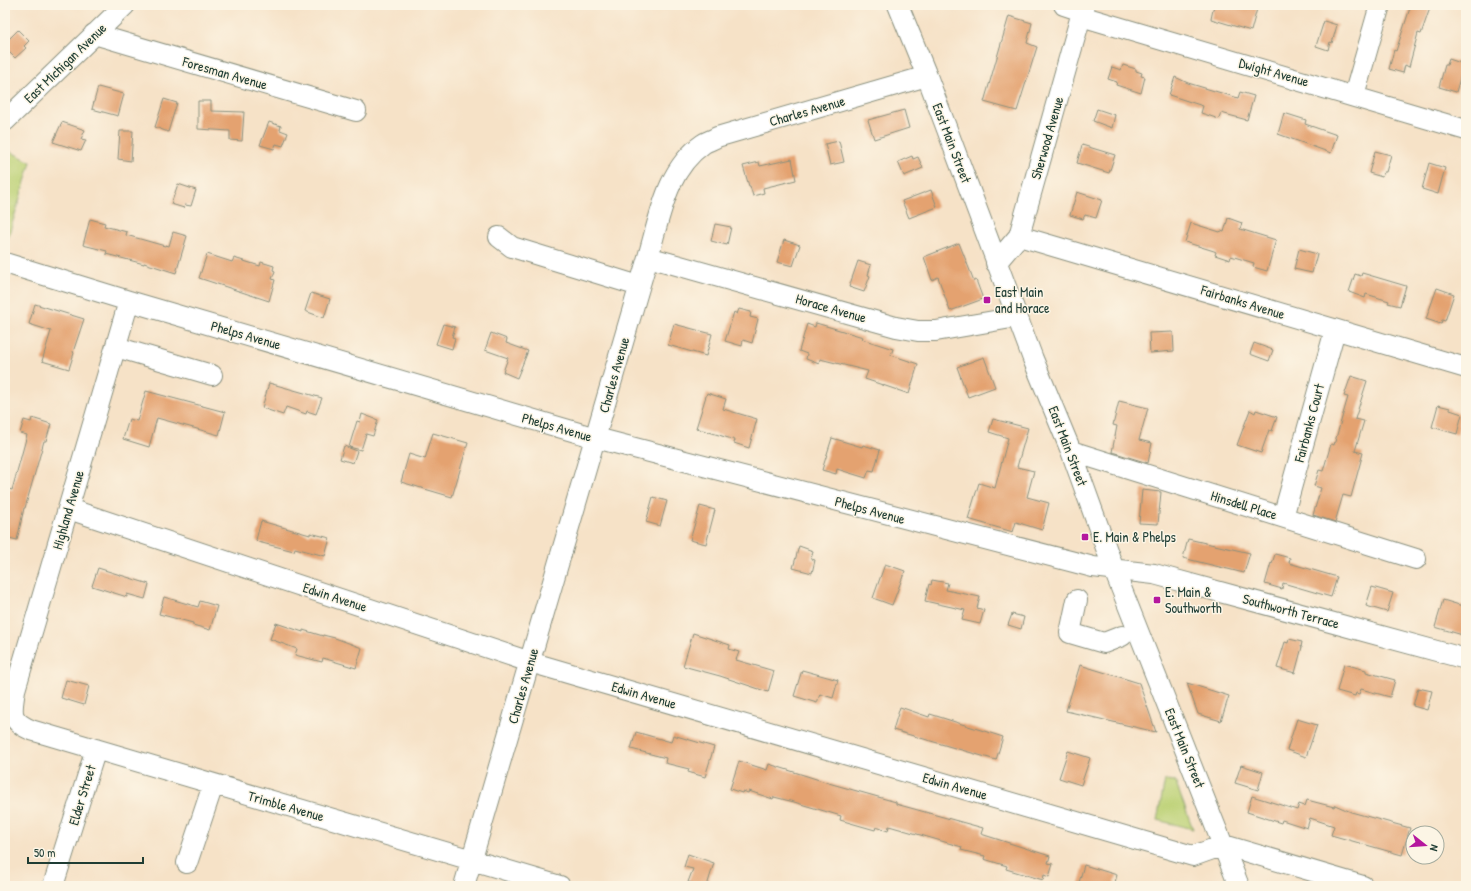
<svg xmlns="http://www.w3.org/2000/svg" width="1471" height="891" font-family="'Patrick Hand',sans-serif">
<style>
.green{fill:#bcd175;stroke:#6e8754}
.building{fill:#e4a270}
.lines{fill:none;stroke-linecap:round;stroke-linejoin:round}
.minor-casing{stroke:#8a907e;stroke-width:22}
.minor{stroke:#fff;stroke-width:20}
.poi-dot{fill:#b5179e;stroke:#fcf5e5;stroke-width:1.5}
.labels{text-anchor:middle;stroke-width:3;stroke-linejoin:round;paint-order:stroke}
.street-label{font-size:14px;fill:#1f3d34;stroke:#fcf5e5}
.poi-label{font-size:14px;fill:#1f3d34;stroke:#fcf5e5;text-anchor:start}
</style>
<rect width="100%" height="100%" fill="#fcf5e5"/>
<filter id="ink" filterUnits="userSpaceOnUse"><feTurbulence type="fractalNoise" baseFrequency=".025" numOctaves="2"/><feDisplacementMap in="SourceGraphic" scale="8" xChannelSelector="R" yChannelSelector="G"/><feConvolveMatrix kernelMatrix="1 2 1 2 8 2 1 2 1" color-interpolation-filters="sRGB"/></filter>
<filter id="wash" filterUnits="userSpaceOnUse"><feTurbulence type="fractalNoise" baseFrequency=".012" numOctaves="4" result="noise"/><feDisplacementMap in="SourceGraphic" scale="16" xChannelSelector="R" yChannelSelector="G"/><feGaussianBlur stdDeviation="0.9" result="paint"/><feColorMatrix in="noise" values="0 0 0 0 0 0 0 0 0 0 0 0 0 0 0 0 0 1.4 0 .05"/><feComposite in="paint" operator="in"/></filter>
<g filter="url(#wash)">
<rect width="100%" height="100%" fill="#f6e2c7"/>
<path class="green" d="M5 149 31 162 5 247Z
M1165 780 1175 781 1193 829 1157 820Z"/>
<g id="blocks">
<path class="building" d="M1214 5H1258L1251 31 1211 19Z
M1411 5H1431L1421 34 1418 33 1409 67 1405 65 1403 73 1389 69 1394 50 1396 51Z
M1009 16 1032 23 1027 43 1037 47 1017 111 984 102Z
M1324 21 1337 25 1332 43 1330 42 1328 50 1316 46Z
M18 30 29 41 24 46 26 48 15 58 5 48V43Z
M1449 59 1464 64 1456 92 1439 87 1445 65H1447Z
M1123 65 1136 69V71L1142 73 1141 76 1145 77 1141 93 1116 85 1117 82 1108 79 1112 67 1121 70Z
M1175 77 1188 83 1238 98 1240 92 1254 96 1247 120 1221 113 1219 119 1201 113 1203 106 1169 95Z
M98 87 124 94 118 116 92 109Z
M164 99 177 103 168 132 155 127Z
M198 101H211V111L244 112 242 141 230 140V131L198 129Z
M1097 109 1115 115 1112 128 1093 121Z
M904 110 909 128 874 139 868 120Z
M1284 113 1306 120 1305 124 1337 135 1331 153 1278 134Z
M62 122 85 130 81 139 86 140 81 151 53 142Z
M269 122 281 126 280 130 288 133 283 146 276 144 274 149 260 145Z
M120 131H133L131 161 118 159Z
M839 141 844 162 830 165 825 144Z
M1082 145 1115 155 1109 173 1077 163Z
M1375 151 1391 155 1386 172H1384L1382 177 1369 173Z
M912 156 913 159 918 157 923 168 904 176 898 162Z
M792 159 796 180 763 188 764 193 753 196 750 186H749L743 166 759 162 760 166Z
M1429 163 1445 168 1438 194 1422 189Z
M178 184 196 190 191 206 185 205 184 208 171 204Z
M931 190 937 207 909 218 902 201Z
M1077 192 1102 200 1096 218 1085 215 1083 219 1070 215Z
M1228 218 1242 223 1240 229 1276 240 1267 271 1253 267 1254 263 1231 256 1230 260 1215 255 1216 252 1214 251 1185 242 1191 223 1220 232 1221 231 1224 232Z
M90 219 105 223 104 226 127 232 126 235 165 246 166 245 169 246 173 232 187 236 176 273 144 263V264L106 254 107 251 83 245Z
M715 224 731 227 727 245 711 241Z
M784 240 800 245 793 266 777 262Z
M959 243 974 281 976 280 983 299 950 311 938 277 932 280 924 257Z
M1299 249 1317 254 1312 273 1294 269Z
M207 254 232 262 234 258 260 266 261 262 274 266 273 270 275 271 272 279 275 280 269 301 199 278Z
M858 261 871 265 868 275 870 276 864 292 849 287Z
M1362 273 1406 286 1400 306 1388 303 1389 301 1366 294 1365 298 1349 292 1355 274 1361 276Z
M1437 288 1454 294 1445 321 1442 320 1441 324 1426 319Z
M311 293 330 299 324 318 305 311Z
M35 304 84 319 73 352 74 353 69 369 42 361 51 331 29 324Z
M739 309 751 312 750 317 758 319 752 343 743 340 742 346 725 341 734 312 737 314Z
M816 323 863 337 862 339 893 349 891 355 918 364 909 394 865 379 868 371 820 359 819 364 806 359 807 354 799 351 807 324 815 327Z
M443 324 455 327 452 337 455 338 452 349 436 344Z
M674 324 712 334 706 356 668 345Z
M1173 332 1174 351 1150 353 1149 333Z
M491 333 507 339 506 343 528 351 517 378 503 372 508 358 485 350Z
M1254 343 1273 350 1269 361 1250 354Z
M984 357 995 387 968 397 957 367Z
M1351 376 1367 381 1355 419 1364 421 1355 451 1363 453 1351 497 1343 495 1335 522 1313 515 1321 488 1314 486 1319 470 1323 471 1331 444 1334 445 1348 397 1344 396Z
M269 383 322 398 316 414 307 411 306 414 286 407 283 415 262 408Z
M146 391 225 412 219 435 157 418 149 447 123 439 129 419 137 421Z
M707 393 726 399 723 409 757 419 749 448 734 443 735 440 696 428Z
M1119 401 1148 408 1139 440 1152 443 1148 463 1112 452 1117 426 1113 425Z
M1438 405 1450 408V410L1462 414 1457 434 1432 427Z
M1250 410 1255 413 1256 410 1277 417 1272 431 1269 430 1261 453 1237 445Z
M362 414 378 420 373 436 366 434 361 450 349 447 357 421 360 422Z
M32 418 51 424 46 441H44L25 508H24L17 540 5 537V488L12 490 27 435 20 433 24 420 31 422Z
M993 419 1028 428 1017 467 1034 471 1027 497 1049 503 1042 530 1016 522 1013 532 968 519 979 483 995 488 1008 438 989 432Z
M433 433 468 443 452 497 401 482 409 454 425 459Z
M832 438 862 447 863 445 880 450 874 471 869 470 866 478 837 469 836 474 822 470Z
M344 446 357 451 353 463 340 459Z
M1142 490 1161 492 1158 524 1139 523Z
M653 497 667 501 660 526 646 522Z
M700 506 715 510 706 544 690 540Z
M261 521 310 535V533L330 538 325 556 295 548 294 551 258 542 256 540Z
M1188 539 1250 553 1244 573 1183 558Z
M799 546 813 551 811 559 815 560 812 573 793 568Z
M1275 554 1290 558 1289 563 1337 577 1331 597 1283 583 1282 589 1265 584 1271 563 1272 564Z
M885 564 905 571 892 605 873 598Z
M98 568 149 584 145 599 127 594V597L92 586Z
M932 580 948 583 946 590 980 597 977 608 984 610 980 624 962 620 965 610 925 601 929 584 931 585Z
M1372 587 1393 593 1387 612 1366 606Z
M164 597 198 607 200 601 217 606 210 630 193 625V623L159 614Z
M1443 600 1466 607V636L1435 627Z
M1012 614 1024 617 1021 629 1008 625Z
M276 623 303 632V630L323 636V635L335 638 362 648 356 668 323 658 322 662 295 655 297 649 270 639Z
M693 633 730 645 729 649 739 652 736 660 774 671 768 692 720 676 683 666Z
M1289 639 1302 642 1301 647H1302L1295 673 1277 668 1285 642 1288 643Z
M1344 664 1366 670V672L1395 680 1390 697 1361 689 1359 694 1356 693 1355 696 1337 691Z
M1080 665 1139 683 1156 732 1066 711Z
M802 670 838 680 833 698 820 694 817 703 794 696Z
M66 680 89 686 84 705 61 698Z
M1187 683 1229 696 1221 721 1198 714Z
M1418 688 1432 691 1427 710 1413 706Z
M900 707 929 717 930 714 1003 737 996 760 893 730Z
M1297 719 1317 725 1306 757 1287 750Z
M636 732 671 742 673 735 714 747 705 777 688 772 689 769 665 763 666 758 631 749Z
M1068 751 1090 758 1081 785 1059 778Z
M739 761 767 770 769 764 832 784 896 802V804L983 828 981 834 1050 856 1048 863 1053 864 1049 877 1044 875 1043 880 1006 869 1007 866 984 859 985 856 961 850 962 847 931 838 889 826 888 831 876 827 875 830 840 820 841 816 794 802 774 797 773 799 749 791 748 793 743 791 742 793 730 789Z
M1241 765 1263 772 1258 790 1235 783Z
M1252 796 1297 810 1299 804 1305 806 1307 800 1334 807 1335 805 1351 812 1410 828 1402 855 1331 835 1334 826 1310 818 1307 828 1282 820 1281 823 1247 812Z
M688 854 714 863 707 886H701L688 882 693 869 684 867Z
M1084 865 1117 875 1114 886H1078Z"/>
</g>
</g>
<g filter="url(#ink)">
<use href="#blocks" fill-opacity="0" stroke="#8a907e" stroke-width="1"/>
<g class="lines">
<g class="minor-casing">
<path id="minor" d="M898 5 927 76 1033 359 1071 451 1114 570 1239 886
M1064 5 1082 11
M1081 16 1466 130
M94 34 356 111
M1354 96 1380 5
M5 121 125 5
M1019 236 1466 368
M499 237 512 247 639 286
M648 257 896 327 918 331H936L1017 317
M5 263 129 301 596 438 1093 567 1154 574 1466 659
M996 263 1019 236 1084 5
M129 301 15 690C12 712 8 720 31 730L560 886
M116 347 212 375
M1071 451 1416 559
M69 509 530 662 1193 856 1224 845 1363 886
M1283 517 1335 330
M1077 600 1070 633 1104 643 1122 636
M187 863 213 785
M53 886 96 749
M464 886 648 257C660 217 666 170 703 144 707 141 713 140 717 137L927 76"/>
</g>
<use href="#minor" class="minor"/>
</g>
</g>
<g class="poi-dot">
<rect x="983" y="296" width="8" height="8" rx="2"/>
<rect x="1081" y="533" width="8" height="8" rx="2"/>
<rect x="1153" y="596" width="8" height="8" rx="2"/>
</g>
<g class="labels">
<g class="street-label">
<text transform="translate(65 63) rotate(-44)" y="5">East Michigan Avenue</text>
<text transform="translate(1274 72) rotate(16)" y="5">Dwight Avenue</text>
<text transform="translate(225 73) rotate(16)" y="5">Foresman Avenue</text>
<text transform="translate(807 111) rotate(-16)" y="5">Charles Avenue</text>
<text transform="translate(1047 138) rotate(-74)" y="5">Sherwood Avenue</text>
<text transform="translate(952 143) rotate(69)" y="5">East Main Street</text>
<text transform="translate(1243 302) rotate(17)" y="5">Fairbanks Avenue</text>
<text transform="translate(831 308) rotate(16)" y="5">Horace Avenue</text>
<text transform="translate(246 335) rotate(16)" y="5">Phelps Avenue</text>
<text transform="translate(614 375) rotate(-74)" y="5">Charles Avenue</text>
<text transform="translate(1309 423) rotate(-75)" y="5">Fairbanks Court</text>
<text transform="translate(557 427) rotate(16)" y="5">Phelps Avenue</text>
<text transform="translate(1068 446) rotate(69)" y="5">East Main Street</text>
<text transform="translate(1244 505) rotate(17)" y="5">Hinsdell Place</text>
<text transform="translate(68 510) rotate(-74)" y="5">Highland Avenue</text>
<text transform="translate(870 510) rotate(15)" y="5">Phelps Avenue</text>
<text transform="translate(335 597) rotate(18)" y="5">Edwin Avenue</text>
<text transform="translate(1291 611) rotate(15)" y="5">Southworth Terrace</text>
<text transform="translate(523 686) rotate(-74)" y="5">Charles Avenue</text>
<text transform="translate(644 695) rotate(16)" y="5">Edwin Avenue</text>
<text transform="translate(1185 748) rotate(68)" y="5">East Main Street</text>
<text transform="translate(955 786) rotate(16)" y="5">Edwin Avenue</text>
<text transform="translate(82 795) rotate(-73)" y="5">Elder Street</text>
<text transform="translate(286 806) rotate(16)" y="5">Trimble Avenue</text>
</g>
<g class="poi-label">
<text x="995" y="297">East Main<tspan x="995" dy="16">and Horace</tspan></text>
<text x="1093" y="542">E. Main &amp; Phelps</text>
<text x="1165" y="597">E. Main &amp;<tspan x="1165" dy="16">Southworth</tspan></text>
</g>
</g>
<rect width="1471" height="891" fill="none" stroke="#fcf5e5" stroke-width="20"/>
<g transform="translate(1425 845) rotate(107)"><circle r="19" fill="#fcf5e5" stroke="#a4ab9e"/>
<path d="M0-3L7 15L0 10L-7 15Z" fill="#b5179e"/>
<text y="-6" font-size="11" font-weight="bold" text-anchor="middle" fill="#1f3d34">N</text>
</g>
<path d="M28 857v6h115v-6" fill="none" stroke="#1f3d34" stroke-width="2"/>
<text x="34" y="857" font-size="12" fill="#1f3d34" stroke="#fcf5e5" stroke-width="3" paint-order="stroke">50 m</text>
</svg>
